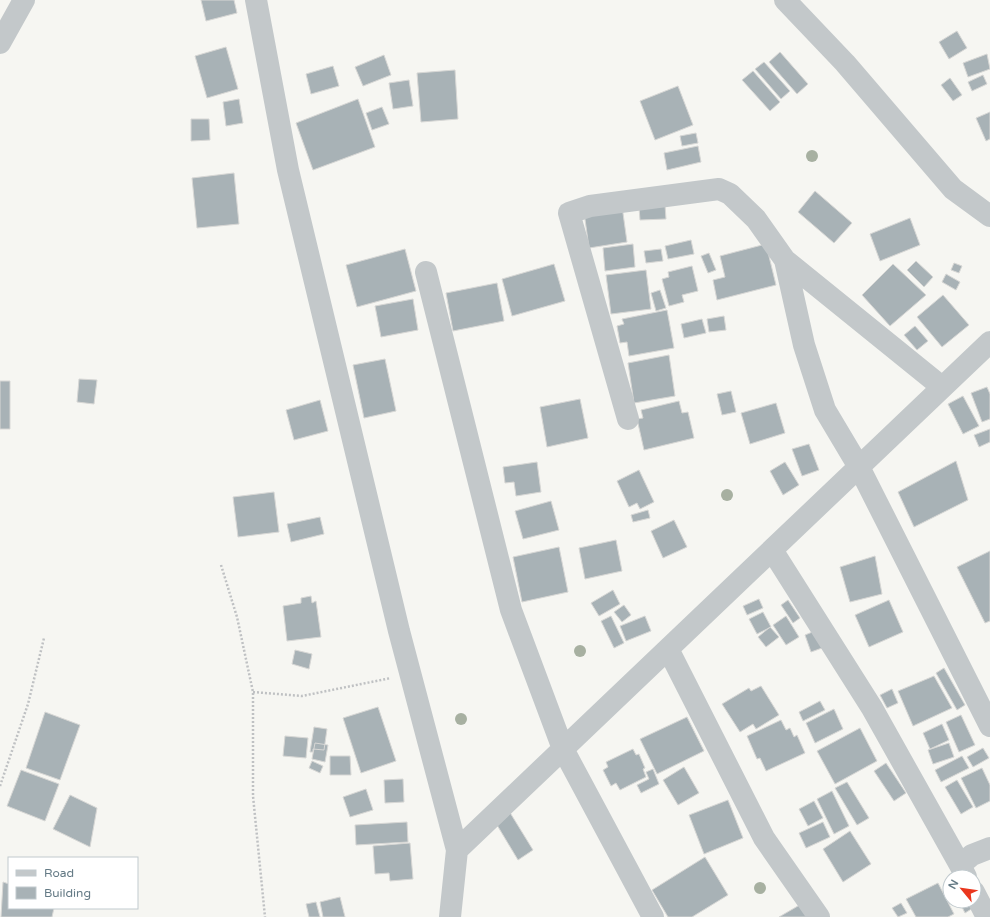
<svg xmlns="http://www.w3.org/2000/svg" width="990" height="917" font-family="'Varela Round',sans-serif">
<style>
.building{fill:#a8b2b6;stroke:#d7d7d5}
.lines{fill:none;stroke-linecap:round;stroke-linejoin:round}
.path{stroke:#bfc1c3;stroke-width:2.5;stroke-dasharray:2 2;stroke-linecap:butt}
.minor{stroke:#c3c8ca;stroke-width:22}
.tree{fill:#a7b0a1}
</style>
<rect width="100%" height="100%" fill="#f6f6f2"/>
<path class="building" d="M201 0H234L237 13 206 21Z
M957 31 967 48 949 59 939 42Z
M226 47 238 89 207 98 195 56Z
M780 52 808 84 797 94 769 62Z
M987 54 990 69 968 77 963 63Z
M384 55 391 75 363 86 355 67Z
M764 62 790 91 781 99 755 69Z
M333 66 339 86 311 94 306 74Z
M455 70 458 119 421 122 417 73Z
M753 71 780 102 770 111 742 80Z
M983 75 987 84 972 91 968 82Z
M950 78 962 95 953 101 941 85Z
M409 80 413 106 393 109 389 83Z
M678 86 693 125 655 140 640 101Z
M239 99 243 123 226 126 223 102Z
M358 99 375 147 313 170 296 123Z
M382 107 389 124 372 130 366 113Z
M990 112V139L986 141 976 118Z
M191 119H209L210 140 191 141Z
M696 133 698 143 682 146 680 136Z
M698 146 701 162 667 170 664 153Z
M234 173 239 224 197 228 192 178Z
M815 191 852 223 834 243 798 212Z
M665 205 666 219 640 220 639 207Z
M622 206 627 242 589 248 584 212Z
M910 218 920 245 880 261 870 234Z
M691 240 694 254 668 259 665 246Z
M633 244 635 267 605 271 603 248Z
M766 244 776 285 717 300 713 280 725 277 720 256Z
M405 249 416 291 357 307 346 265Z
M661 249 663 261 646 263 644 251Z
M709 253 716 270 708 273 701 256Z
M916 261 933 277 924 287 907 270Z
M954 263 962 266 959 273 951 270Z
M554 264 565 301 512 316 502 279Z
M893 264 926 295 890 326 862 295Z
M692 266 698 291 682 295 684 302 669 306 662 279 669 277 668 272Z
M646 270 651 309 611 314 606 275Z
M946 274 960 282 956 290 942 282Z
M497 283 504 321 453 331 446 293Z
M660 290 666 308 656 311 651 293Z
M943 295 969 325 942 347 917 317Z
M413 299 418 330 381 337 375 306Z
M667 310 674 348 629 356 627 342 620 343 617 326 624 324 622 319Z
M724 316 726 330 709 332 707 319Z
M702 319 706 333 684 338 681 324Z
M915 326 928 341 917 350 904 335Z
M669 355 675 396 634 403 628 363Z
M385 359 396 411 364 418 353 365Z
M79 379 97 380 94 404 77 402Z
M0 381H10V429H0Z
M987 387 990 394V419L982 422 971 393Z
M731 391 736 412 722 415 717 394Z
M963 396 979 426 963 434 948 404Z
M580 399 588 438 547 447 540 407Z
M320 400 328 431 294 440 286 410Z
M679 401 682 413 688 412 694 438 644 450 637 419 643 418 641 410Z
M776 403 785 433 750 444 741 413Z
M990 429V442L979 447 974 435Z
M809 444 819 470 802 476 792 449Z
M956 461 968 500 914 527 898 492Z
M537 462 541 492 516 496 514 482 505 483 503 467Z
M785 462 799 485 783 495 770 471Z
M639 470 654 502 640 509 637 503 629 507 617 481Z
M274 492 279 532 238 537 233 497Z
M551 501 559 530 523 539 515 511Z
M648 510 650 518 633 522 631 515Z
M320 517 324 534 291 542 287 524Z
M674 520 687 547 663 558 651 531Z
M616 540 622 571 585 579 579 548Z
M559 547 568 592 522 602 513 557Z
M990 551V621L985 623 957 567Z
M875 556 882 594 850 602 840 567Z
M613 590 620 604 599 616 591 603Z
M311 596 312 603 316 601 321 637 287 641 283 606 301 603V598Z
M759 599 763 608 747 615 743 606Z
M788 600 800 618 793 623 781 605Z
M889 600 903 632 869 647 855 615Z
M624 605 631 615 622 622 614 612Z
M763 612 771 627 757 634 749 619Z
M611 616 624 643 614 648 601 621Z
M645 616 651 631 626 641 620 626Z
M786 616 799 637 786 645 773 625Z
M770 627 779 637 766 647 758 637Z
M815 631 822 648 811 652 805 635Z
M295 650 312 654 309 669 292 664Z
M944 668 965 705 957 710 936 673Z
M934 676 952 708 913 726 898 691Z
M761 686 779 715 756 729 753 724 740 732 722 704 749 688 751 691Z
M892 689 898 703 887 708 880 695Z
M820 701 825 710 803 721 799 712Z
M378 707 396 761 361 773 343 718Z
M834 709 843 729 815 743 806 723Z
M45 712 80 725 60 780 26 768Z
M961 715 975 745 959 752 946 722Z
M687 717 704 751 657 774 640 739Z
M781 720 786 730 790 728 794 737 797 735 805 753 766 771 760 758 757 759 747 736Z
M942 724 949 740 930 749 923 733Z
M314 727 327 729 324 750 313 749V752H310Z
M860 728 877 761 835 784 817 751Z
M285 736 308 738 306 758 283 756Z
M315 743 328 745 325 762 312 759Z
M949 743 954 757 933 764 928 750Z
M983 748 989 758 973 767 967 757Z
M633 749 636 755 639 754 645 768 643 769 646 777 620 790 616 783 611 786 603 770 608 767 606 762Z
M330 756H350L351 775H330Z
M962 756 969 768 941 782 935 770Z
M312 761 323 766 320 773 309 768Z
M886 763 906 793 894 801 874 771Z
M684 767 699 793 678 805 663 780Z
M982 768 990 785V801L976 808 961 778Z
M653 769 659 784 641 793 637 785 649 779 646 772Z
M21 770 59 784 45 821 7 806Z
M403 779 404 802 385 803 384 780Z
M957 780 973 807 961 814 945 787Z
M847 782 869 818 857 825 835 788Z
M366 789 373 810 350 817 343 797Z
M832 791 849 826 834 834 817 799Z
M70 795 97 808 90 847 53 829Z
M728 800 743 838 704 854 689 815Z
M814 801 823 818 808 826 799 809Z
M509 811 533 850 518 860 494 820Z
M407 822 408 842 356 845 355 825Z
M823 822 830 837 806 848 799 833Z
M850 831 871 864 843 882 823 849Z
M410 843 413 879 390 881 389 873 375 874 373 846Z
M705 857 728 895 692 917H668L652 890Z
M3 882 9 884V908H54L52 917H1Z
M938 883 954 914 948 917H916L906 899Z
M340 897 345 917H323L320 902Z
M967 901 973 908 965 913 961 905Z
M316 902 320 917H309L306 904Z
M803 903 812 917H779Z
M901 903 907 913 898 917 892 908Z"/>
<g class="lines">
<path class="path" d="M221 565 237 617 253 692V796L265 917
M253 692 302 696 391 678
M0 786 28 704 44 638"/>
<path class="minor" d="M256 0 288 170 399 631 457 850 450 917
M785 0 845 63 953 189 990 216
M0 43 24 0
M785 260 804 345 825 410 859 467 990 726
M426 272 511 610 563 749 653 917
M628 419 569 213 590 206 719 189 730 194 756 219 785 260 942 387
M772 550 872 708 960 865
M668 649 764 838 819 917
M457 850 990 342
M966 877 960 865 972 855 990 848
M974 892 987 917"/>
</g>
<g class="tree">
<circle cx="812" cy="156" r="6"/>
<circle cx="727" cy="495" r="6"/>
<circle cx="580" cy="651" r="6"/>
<circle cx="461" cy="719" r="6"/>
<circle cx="760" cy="888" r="6"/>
</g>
<rect x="8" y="857" width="130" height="52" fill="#ffffff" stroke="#c1cace"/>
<rect x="16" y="870" width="20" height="6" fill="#c3c8ca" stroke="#c1cace"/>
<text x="44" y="877" font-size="12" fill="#647a85">Road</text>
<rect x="16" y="887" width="20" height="12" fill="#a8b2b6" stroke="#c1cace"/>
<text x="44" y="897" font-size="12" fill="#647a85">Building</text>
<g transform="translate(962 889) rotate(299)"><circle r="19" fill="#ffffff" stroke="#c1cace"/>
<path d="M0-3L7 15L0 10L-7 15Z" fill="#ea371e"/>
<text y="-6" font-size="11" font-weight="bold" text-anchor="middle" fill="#647a85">N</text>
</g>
</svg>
